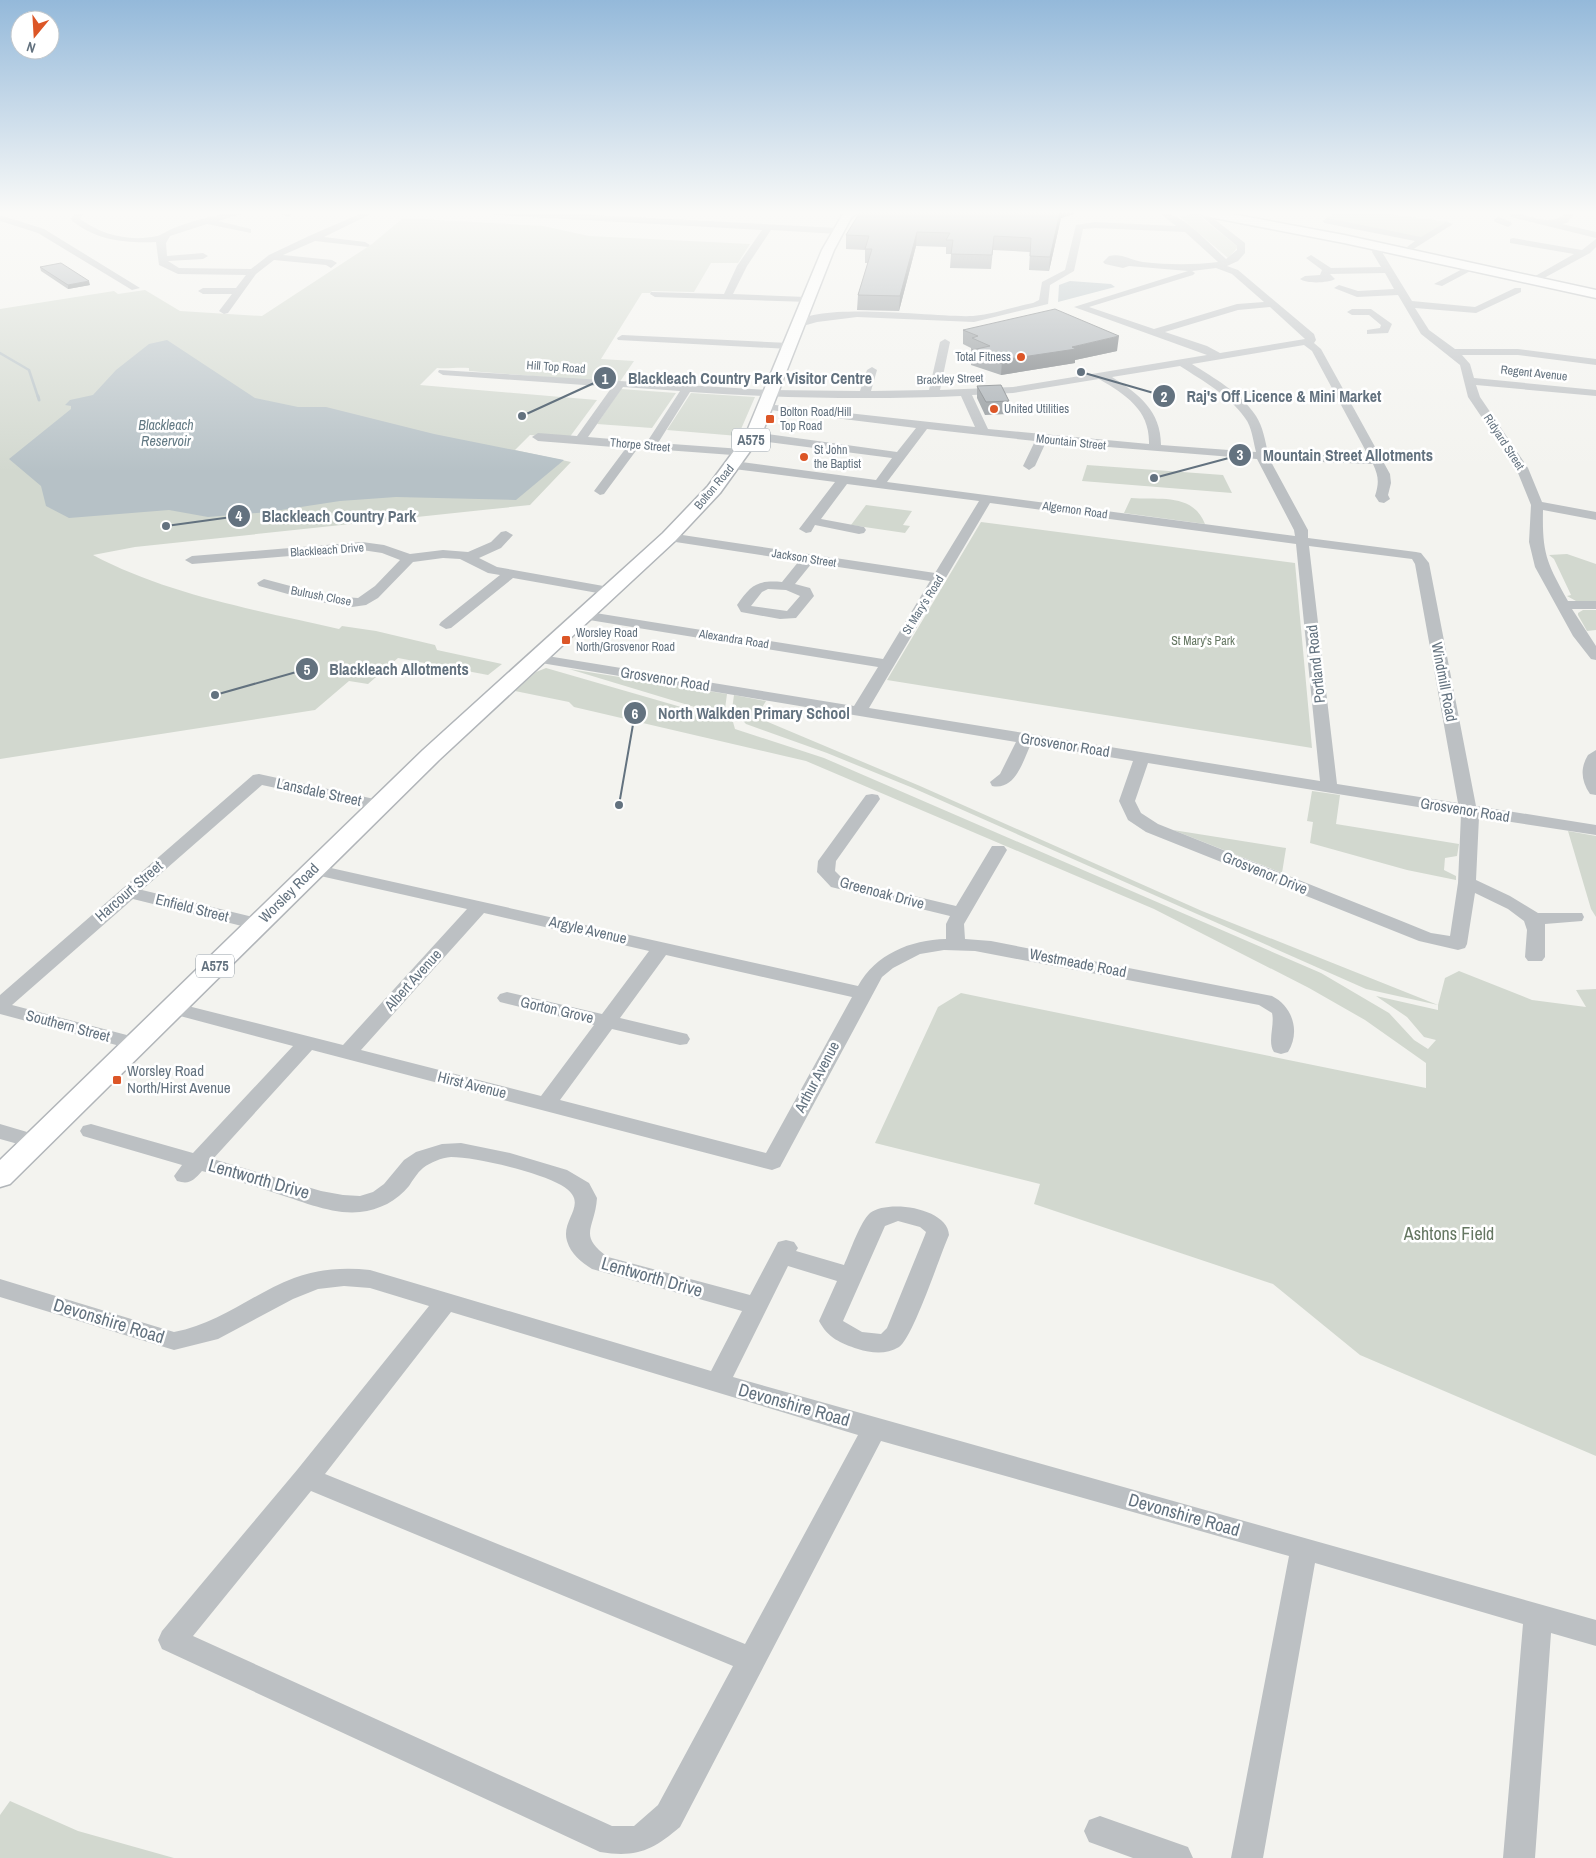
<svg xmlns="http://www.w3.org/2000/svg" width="1596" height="1858" font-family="'Archivo Narrow',sans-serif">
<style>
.green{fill:#d2d8cf}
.water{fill:#b6c1c6}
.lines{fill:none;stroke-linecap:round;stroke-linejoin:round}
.stream-far1{stroke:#b6c1c6;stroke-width:2.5}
.stream{stroke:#b6c1c6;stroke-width:3}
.major-casing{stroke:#b1b5b9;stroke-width:3}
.minor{fill:#bcc0c3;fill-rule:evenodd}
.major{fill:#fff;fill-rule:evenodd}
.wall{fill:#8f9599}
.shaded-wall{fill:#74797d}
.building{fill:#a6adb2;stroke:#74797d}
.poi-dot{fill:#dc5627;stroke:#fff;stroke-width:2}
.labels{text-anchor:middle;stroke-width:5;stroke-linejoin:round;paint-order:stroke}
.far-poi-label{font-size:12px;fill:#63727f;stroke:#fff;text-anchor:start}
.far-street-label{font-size:12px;fill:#63727f;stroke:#fff}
.far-park-label{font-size:12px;fill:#657762;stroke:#fff}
.far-water-label{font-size:14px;font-style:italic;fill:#637a84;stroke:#fff}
.shield{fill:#fff;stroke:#929ca5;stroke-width:1}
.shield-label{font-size:14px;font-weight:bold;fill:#63727f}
.street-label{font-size:15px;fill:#63727f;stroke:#fff}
.poi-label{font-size:15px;fill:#63727f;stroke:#fff;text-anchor:start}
.near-street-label{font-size:18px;fill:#63727f;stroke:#fff}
.near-park-label{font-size:18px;fill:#657762;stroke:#fff}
.leader{fill:none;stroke:#63727f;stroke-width:2}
.callout-dot{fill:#63727f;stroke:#fff;stroke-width:2}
.mark-label{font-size:15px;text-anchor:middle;font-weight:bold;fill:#fff}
.callout-label{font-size:16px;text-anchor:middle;font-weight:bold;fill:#63727f;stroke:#fff;stroke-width:5;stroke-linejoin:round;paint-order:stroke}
</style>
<rect width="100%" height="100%" fill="#f3f3ef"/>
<path class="green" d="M1338 212H1373L1450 222 1418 239 1324 219Z
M1197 214 1238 247 1228 258 1179 216Z
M403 218 543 226 589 236 750 244 738 263H711L694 292 652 291 650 293H642L601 359 634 361 619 383 469 371V368C457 367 449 369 437 368L420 385 597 400 569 438 530 435 515 450 571 462 530 505 135 547 93 555C168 595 257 610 339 629L342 626 376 631 435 645 437 650 502 664 488 675 398 658 368 684 349 681 315 710 0 759V309L114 291 118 294 145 290 180 311 262 316 372 244Z
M621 389 676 393 652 428 597 424Z
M691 393 755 397 738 436 667 430Z
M1087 465 1223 475 1232 493 1082 481Z
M1131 498C1160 500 1193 493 1205 524L1124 513Z
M866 505 912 511 903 525 910 526 905 533 851 525Z
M981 522 1295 563 1312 748 887 680Z
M1567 554 1596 564V601H1576L1567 596 1571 595 1554 559 1549 555Z
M1583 610H1596V630L1587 631 1578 615V613Z
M546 668 733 722 735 729 824 758 1321 973 1389 1013 1414 1040 1428 1049 1436 1040 1424 1037 1407 1017 1376 996 1438 1010V1005L1366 989 913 788 827 753 746 724 732 709 734 695 766 701 756 717 920 786 1202 911 1438 1005 1445 978 1459 971 1532 1000 1586 1007 1576 990 1596 989V1456L1360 1355 1273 1284 1034 1204 1040 1184 875 1143 938 1007 961 993 1426 1088V1063L1365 1020 1309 988 1154 909 806 761 574 707 569 702 515 691 536 672Z
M569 669 727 694 725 709 731 718Z
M1312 791 1340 795 1336 824 1459 844 1457 856 1445 858 1444 870 1456 876V880L1407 870 1310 843 1313 822 1307 821Z
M1173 830 1286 848 1282 873Z
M1568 831 1596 836V917L1591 909Z
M10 1801 78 1831 174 1858H0V1815Z"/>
<path class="water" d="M1070 281 1111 284 1115 287 1058 302 1059 285Z
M167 340 255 398 298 407H326L434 434 564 460 516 500 396 497 340 501 268 512 208 517 169 510 69 518 46 506 41 486 9 459 71 409V406L65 405 70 400 93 395 116 370 149 344Z"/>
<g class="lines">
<path class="stream-far1" d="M0 353 29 370 38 397"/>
<path class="stream" d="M38 396 39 400"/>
<g class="major-casing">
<path id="major" d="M844 212H858L851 218 834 250 761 436 720 493 675 541 439 760 10 1184 0 1187V1160L423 750 663 533 708 486 745 436 822 250Z
M1198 212H1221L1344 235 1596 290V298L1344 243 1204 216Z"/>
</g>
<path class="minor" d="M76 212H85L80 219C102 235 130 242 157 236 162 235 168 230 174 228 197 219 224 212 249 212L218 221 251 229V233L207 224 170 236 166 243 167 256 203 253 208 256 203 259 168 261 179 268 251 269 269 255 309 236 364 212H375L324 237 365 242 370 245 368 247 315 241 283 255 332 260 337 263 331 268 326 265 274 260 256 274 228 313 224 314 219 311 232 294H203L198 291 203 288H236L246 275 178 274 159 265 156 242C124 243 99 241 72 221L71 219Z
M276 212H290L292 214 288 217Z
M491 212H539L838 228 843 231 838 234 771 230 747 266 733 294 806 297 810 298V302L655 297 650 294 651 292 724 294 737 266 762 230 495 215Z
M1158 212C1183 212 1208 243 1226 259L1237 250V246L1196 212H1205L1245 243V253L1238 261 1227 266 1238 270 1314 334 1316 340 1314 343 1321 349 1390 474 1391 483 1388 495 1390 499 1384 503 1379 502 1375 496C1379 483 1379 477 1373 464L1270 460 1308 530V538L1416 552 1421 553 1429 563 1476 806 1596 825V835L1479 817 1476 880 1510 896 1538 913H1582L1584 917 1582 921 1545 924V957L1542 961H1528L1525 957 1527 930 1524 921 1508 909 1475 893 1467 944 1465 948 1458 950 1419 941 1146 832 1128 820 1119 801 1133 761 1031 744C1023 760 1016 791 992 786L990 782 1000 774 1016 742 535 662 528 658 535 654 854 706 878 667 583 619 576 615 583 611 883 659 930 581 812 563 795 584 810 588 814 596 796 618 780 619 741 612 737 605C751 585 757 580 782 582L799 561 669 541 662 537 669 533 935 573 979 501 847 484 821 519 864 527 866 530 864 533 859 534 815 525 811 532 806 533 799 529 835 482 734 469 728 465 734 461 876 480 892 458 753 440 747 436 753 432 897 452 916 428 762 409V405L766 404 975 427 961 396C871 400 780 398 690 392L658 443 742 449 748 453 746 456 638 448 604 494 600 495 594 491 626 448 538 441 532 437 538 433 577 436 612 387 443 375 438 372 439 370 769 390 860 391 867 370 872 367 877 370 871 391 929 390 940 342 945 339 950 342 940 390 1013 387 1207 355 1074 307 1188 271 1129 266 1123 268 1105 264 1103 262 1109 256C1122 253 1130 260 1143 262 1169 265 1193 265 1218 262L1185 232 1095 228 1083 229 1074 271 1050 285 1048 304 974 322 857 317 817 322 796 328 791 325C817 300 934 318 973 316 993 314 1013 307 1033 303L1039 300 1042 282 1065 270 1076 225 1095 222 1176 226ZM1216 268 1232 274 1264 302 1237 304 1154 329 1089 307 1193 275 1195 273 1192 271ZM1270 307 1305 339 1220 353 1207 346 1165 332 1238 310ZM1304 345 1312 351 1369 457 1268 453C1265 440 1263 427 1256 416 1241 393 1214 378 1192 364ZM1180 366C1203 381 1229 395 1245 418 1252 427 1253 441 1256 452L1161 445C1161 411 1139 394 1112 377ZM1099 379C1126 395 1150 410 1149 444L988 429 972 395 1013 393ZM623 387 680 391 647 442 588 437ZM927 429 1035 441 1023 466 1029 470 1035 466 1046 442 1257 459 1294 530 1295 536 887 482ZM990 503 1296 544 1320 781 869 708ZM1309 546 1412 559 1415 564 1458 803 1337 784ZM768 589 786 590 800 596 787 611 751 606 762 592ZM1148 763 1461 814 1458 883 1450 936 1431 933 1399 920 1158 824 1141 813 1135 801Z
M1228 212H1239L1228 218H1222V214Z
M1514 212C1532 217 1553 227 1567 212H1576L1567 223 1562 224 1596 232V238L1511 217 1510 215Z
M0 215 44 229 140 288 132 290 38 233 0 221Z
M1498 217 1511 222 1512 224 1508 227 1495 222 1494 220Z
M1327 218 1421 237 1446 222 1453 224 1412 250 1407 247 1415 241 1324 223 1323 221Z
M1513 238 1582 250 1596 239V247L1590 253 1533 284 1530 283V279L1574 254 1510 243V239Z
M1375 245 1383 247 1382 252 1412 301 1475 307 1515 288H1521V292L1476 313 1415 308 1429 330 1455 349H1518L1596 359V365L1518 355H1462L1470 364 1474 378 1596 390V396L1476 385 1480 397 1528 468 1542 502 1596 512V520L1543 510C1542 554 1547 563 1568 601H1596V609H1572L1596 646V660L1591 659 1573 636 1535 567 1529 542 1531 505 1516 468 1468 397 1460 365 1421 334 1398 295 1357 297 1334 288 1339 285 1358 291 1394 289 1385 273 1330 274 1335 279C1329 283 1306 284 1300 279L1305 276 1320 275 1322 270 1306 258 1311 255 1331 268 1381 267 1372 252Z
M1470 265 1478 267 1442 286 1434 284Z
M1371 309 1392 324 1388 333 1367 334V330L1380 328 1381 325 1369 315H1352L1347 312 1352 309Z
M622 335 789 343 794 346 789 349 618 340 617 338Z
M506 531 513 535 501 548 479 558 497 567 609 587 616 591 609 595 513 578 451 628 446 629 439 625 441 622 500 575 488 573 460 559 443 558 413 562 378 598 366 605 352 607 313 601 259 586 257 583 264 579 328 596 358 598 375 586 400 560 382 553 362 550 192 564 185 560 192 556 362 542 384 545 410 554 443 550 468 552 491 542 501 532Z
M1596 750V795L1590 794C1581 781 1580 768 1588 755Z
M259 774 379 800 385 801 388 805 385 809 379 810 262 785 142 890 265 920 267 924 265 928 258 930 133 899 12 1005 142 1039 145 1044 142 1049 135 1050 0 1014V995L253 775Z
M872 794 878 795 880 799 836 861 835 871 843 879 956 906 992 846H1004L1007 850 964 924 965 939 991 941 1272 996C1292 1006 1301 1031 1288 1052L1281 1054 1274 1052C1267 1042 1275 1025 1272 1013L1259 1005 975 951 944 950 920 954 893 968 882 977 780 1167 772 1170 312 1050 213 1159 321 1191 343 1195 360 1196 373 1192 384 1184 404 1160 416 1152 442 1144 461 1143 510 1153 567 1170 589 1183 597 1198C595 1229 577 1235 608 1257L750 1295 778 1242 786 1240 794 1242 798 1248 796 1251 844 1265C850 1252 860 1222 870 1213 888 1199 948 1208 949 1235 940 1255 913 1338 899 1347 886 1355 871 1353 858 1349 840 1343 828 1338 819 1321L837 1281 788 1266 733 1377 1596 1620V1646L1551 1633 1535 1858H1503L1523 1624 1315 1563 1263 1858H1231L1289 1556 881 1441 680 1827C653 1850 637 1858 600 1852L162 1649 158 1640 162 1631 297 1470 429 1306 370 1288 344 1286 318 1289 293 1299 218 1339 174 1350 0 1297V1279L174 1332C219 1324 252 1294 294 1278 319 1269 344 1267 370 1270L711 1371 742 1311 592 1269C581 1262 571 1254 567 1241 560 1218 592 1203 561 1185 539 1172 475 1157 451 1157 441 1158 431 1162 423 1168 417 1173 413 1180 409 1186 397 1201 379 1210 360 1212 332 1215 301 1201 275 1193 251 1185 227 1178 202 1171 194 1180 190 1185 177 1181L174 1176 182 1165 83 1136 80 1131 83 1126 91 1124 193 1153 293 1046 165 1012 162 1008 165 1004 172 1002 343 1045 467 909 307 873 304 869 307 865 313 864 858 986C876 954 910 940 946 939V924L950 916 831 887 817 872 818 861 866 795ZM484 913 649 951 602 1014 507 992 500 994 497 998 500 1002 594 1025 541 1096 361 1050ZM666 955 852 997 766 1153 560 1100 612 1029 680 1045 687 1044 690 1039 687 1034 620 1018ZM898 1221 920 1227 926 1232 925 1235 887 1328 881 1334 862 1332 843 1321 885 1226ZM451 1312 858 1435 745 1644 325 1474ZM311 1491 733 1666 658 1805 634 1826H612L193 1636Z
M0 1124 44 1137 47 1142 44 1147 36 1149 0 1139Z
M1100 1816 1188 1847 1193 1858H1133L1089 1842 1084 1831 1089 1820Z"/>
<use href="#major" class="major"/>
</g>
<path class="wall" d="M1074 214 1061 218 1049 271 1029 270 1030 252 993 250 991 269 950 268 951 254H946V247L916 246 899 311 857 310 858 295 868 263H865V250L846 249V235Z
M40 267 90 285 68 289 41 271Z
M963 330 1117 351 1075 360V363L1001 375 971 365V348L963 344Z
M977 386 1009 401 1008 414 985 415 977 398Z"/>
<path class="shaded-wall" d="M1060 212H1075L1074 214 1061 218 1049 271 1050 257Z
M917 232 916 246 899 311 900 296Z
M89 281 90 285 68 289V285Z
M1119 336 1117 351 1075 360V363L1001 375 1002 360 1072 347Z"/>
<path class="building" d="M860 212H1060L1050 257 1030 256 1031 238 994 236 992 255 951 254 953 240H946L950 233 917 232 900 296 858 295 872 249H865L869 236 846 235Z
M61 263 89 281 68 285 40 267Z
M1055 309 1119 336 1072 347 1076 349 1002 360 972 350 990 346 972 338 978 336 963 330Z
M1001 385 1009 401 986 402 977 386Z"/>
<linearGradient id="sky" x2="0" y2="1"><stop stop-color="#94b9da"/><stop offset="0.45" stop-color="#fafaf8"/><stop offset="1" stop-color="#fafaf8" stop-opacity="0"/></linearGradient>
<rect width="1596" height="472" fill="url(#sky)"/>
<g class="poi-dot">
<circle cx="1021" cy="357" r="5"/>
<circle cx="994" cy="409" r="5"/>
<rect x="765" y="414" width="10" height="10" rx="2.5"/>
<circle cx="804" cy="457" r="5"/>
<rect x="561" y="635" width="10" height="10" rx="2.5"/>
<rect x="112" y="1075" width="10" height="10" rx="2.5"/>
</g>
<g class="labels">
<g class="far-poi-label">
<text x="1011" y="361" text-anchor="end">Total Fitness</text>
<text x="1004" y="413">United Utilities</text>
<text x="780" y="416">Bolton Road/Hill<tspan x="780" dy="14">Top Road</tspan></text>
<text x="814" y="454">St John<tspan x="814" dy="14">the Baptist</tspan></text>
<text x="576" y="637">Worsley Road<tspan x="576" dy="14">North/Grosvenor Road</tspan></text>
</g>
<g class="far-street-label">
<text transform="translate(556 367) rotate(4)" y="4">Hill Top Road</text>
<text transform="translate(1534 373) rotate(6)" y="4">Regent Avenue</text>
<text transform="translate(950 379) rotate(-2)" y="4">Brackley Street</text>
<text transform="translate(1071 442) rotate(6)" y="4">Mountain Street</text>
<text transform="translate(1504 442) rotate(57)" y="4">Ridyard Street</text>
<text transform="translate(640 445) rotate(5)" y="4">Thorpe Street</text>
<text transform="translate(714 487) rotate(-50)" y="4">Bolton Road</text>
<text transform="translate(1075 510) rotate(8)" y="4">Algernon Road</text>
<text transform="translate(327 550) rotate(-4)" y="4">Blackleach Drive</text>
<text transform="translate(804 558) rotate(9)" y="4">Jackson Street</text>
<text transform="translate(321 596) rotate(11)" y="4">Bulrush Close</text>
<text transform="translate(923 605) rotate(-58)" y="4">St Mary's Road</text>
<text transform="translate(734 639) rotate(9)" y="4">Alexandra Road</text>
</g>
<g class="far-park-label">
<text x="1203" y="645">St Mary's Park</text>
</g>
<g class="far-water-label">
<text x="166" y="430">Blackleach<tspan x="166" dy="16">Reservoir</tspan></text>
</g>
<g class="shield">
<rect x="732" y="428.5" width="38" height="23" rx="4"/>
<rect x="196" y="954.5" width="38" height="23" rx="4"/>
</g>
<g class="shield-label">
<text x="751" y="445">A575</text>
<text x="215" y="971">A575</text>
</g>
<g class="street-label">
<text transform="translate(1316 664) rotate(-96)" y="5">Portland Road</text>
<text transform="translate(665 679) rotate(9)" y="5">Grosvenor Road</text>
<text transform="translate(1444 682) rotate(79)" y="5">Windmill Road</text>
<text transform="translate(1065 745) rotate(9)" y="5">Grosvenor Road</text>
<text transform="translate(319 792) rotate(12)" y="5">Lansdale Street</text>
<text transform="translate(1465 810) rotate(9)" y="5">Grosvenor Road</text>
<text transform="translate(1265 873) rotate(22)" y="5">Grosvenor Drive</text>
<text transform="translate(129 891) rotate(-41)" y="5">Harcourt Street</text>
<text transform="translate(289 893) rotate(-45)" y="5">Worsley Road</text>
<text transform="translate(882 893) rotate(15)" y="5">Greenoak Drive</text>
<text transform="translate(192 908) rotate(14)" y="5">Enfield Street</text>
<text transform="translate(588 930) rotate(13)" y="5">Argyle Avenue</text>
<text transform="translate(1078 963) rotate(11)" y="5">Westmeade Road</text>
<text transform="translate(413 980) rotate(-48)" y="5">Albert Avenue</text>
<text transform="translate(557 1010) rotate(13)" y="5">Gorton Grove</text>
<text transform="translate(68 1026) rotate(15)" y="5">Southern Street</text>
<text transform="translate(817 1077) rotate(-62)" y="5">Arthur Avenue</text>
<text transform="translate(472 1085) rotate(14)" y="5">Hirst Avenue</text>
</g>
<g class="poi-label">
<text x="127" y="1076">Worsley Road<tspan x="127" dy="17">North/Hirst Avenue</tspan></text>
</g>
<g class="near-street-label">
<text transform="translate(259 1179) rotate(16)" y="6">Lentworth Drive</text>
<text transform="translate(652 1277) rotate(16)" y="6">Lentworth Drive</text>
<text transform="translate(109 1321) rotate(17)" y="6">Devonshire Road</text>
<text transform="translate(794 1405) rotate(16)" y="6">Devonshire Road</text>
<text transform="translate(1184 1515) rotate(16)" y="6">Devonshire Road</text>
</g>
<g class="near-park-label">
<text x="1449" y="1240">Ashtons Field</text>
</g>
</g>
<path class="leader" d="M522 416L605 378M1081 372L1164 396M1154 478L1240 455M166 526L239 516M215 695L307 669M619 805L635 713"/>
<g class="callout-dot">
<circle cx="522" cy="416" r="5"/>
<circle cx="1081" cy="372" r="5"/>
<circle cx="1154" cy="478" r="5"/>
<circle cx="166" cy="526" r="5"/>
<circle cx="215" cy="695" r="5"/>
<circle cx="619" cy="805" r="5"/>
<circle cx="605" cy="378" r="12"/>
<circle cx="1164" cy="396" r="12"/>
<circle cx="1240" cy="455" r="12"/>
<circle cx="239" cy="516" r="12"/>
<circle cx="307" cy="669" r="12"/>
<circle cx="635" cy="713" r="12"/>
</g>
<g class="mark-label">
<text x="605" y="384">1</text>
<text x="1164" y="402">2</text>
<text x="1240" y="460">3</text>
<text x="239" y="521">4</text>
<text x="307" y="675">5</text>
<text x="635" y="719">6</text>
</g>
<g class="callout-label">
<text x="750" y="384">Blackleach Country Park Visitor Centre</text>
<text x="1284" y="402">Raj's Off Licence &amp; Mini Market</text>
<text x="1348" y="461">Mountain Street Allotments</text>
<text x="339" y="522">Blackleach Country Park</text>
<text x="399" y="675">Blackleach Allotments</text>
<text x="754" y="719">North Walkden Primary School</text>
</g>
<g transform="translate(35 35) rotate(198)"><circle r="24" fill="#ffffff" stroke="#c1c7cc"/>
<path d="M0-4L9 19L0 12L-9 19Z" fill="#dc5627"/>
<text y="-8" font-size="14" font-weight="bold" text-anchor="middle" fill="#63727f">N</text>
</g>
</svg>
